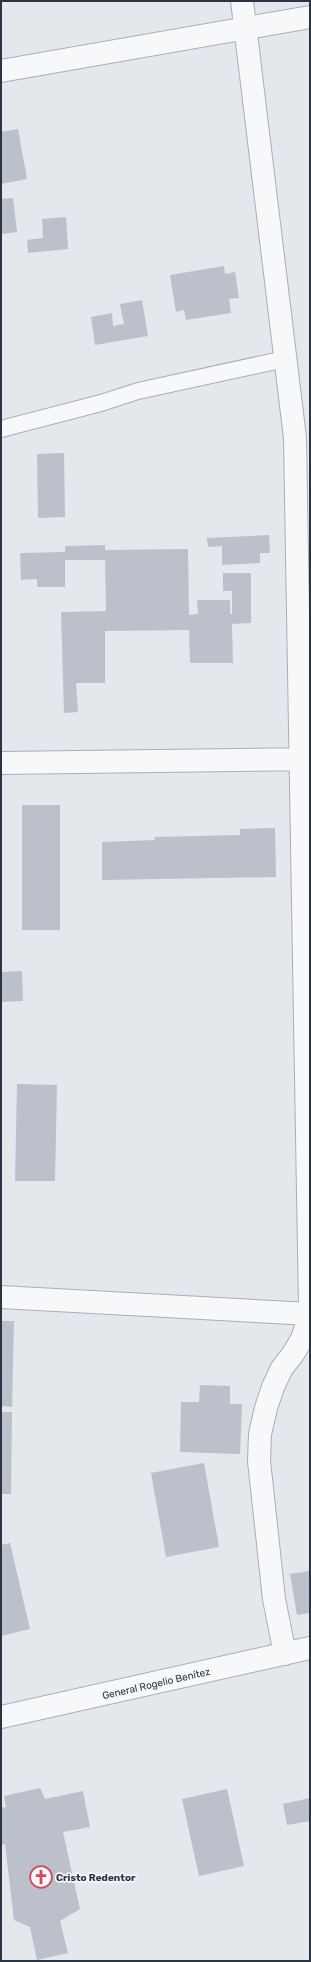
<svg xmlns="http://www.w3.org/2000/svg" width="311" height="1962" font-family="Rubik,sans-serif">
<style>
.building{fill:#bbc0ca}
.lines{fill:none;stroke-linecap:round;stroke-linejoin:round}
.lane-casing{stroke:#a9aeb7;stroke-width:18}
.street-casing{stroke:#a9aeb7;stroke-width:24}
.lane{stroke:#f7f8fa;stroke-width:16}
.street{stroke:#f7f8fa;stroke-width:22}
.labels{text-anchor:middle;stroke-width:3.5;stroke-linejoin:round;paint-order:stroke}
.street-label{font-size:10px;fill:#2b3445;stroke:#f4f6f9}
.poi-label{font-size:10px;font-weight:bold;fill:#2b3445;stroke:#f4f6f9;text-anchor:start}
</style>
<rect width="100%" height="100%" fill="#e4e7ec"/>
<path class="building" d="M18 129 27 179 1 184V132Z
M13 198 17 232 1 234V199Z
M66 217 68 249 28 253 27 240 43 238 42 219Z
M224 266 225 274 235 272 239 298 229 299 231 313 186 320 184 310 176 312 170 275Z
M142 300 148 336 95 345 91 317 112 313 113 326 124 324 120 304Z
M64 453 65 517 38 518 37 454Z
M269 535 270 553H260V563L222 565V546L208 547 207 538Z
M105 545V550L188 549 189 615 198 614 197 600H230V614H232V591H223V573H251V623L232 624 233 663H190L189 630 105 631V683H76L78 712 64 713 61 612 106 611 105 560H65V587H37V579L21 580 20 553 65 552V546Z
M22 805H60V930H22Z
M275 828 276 877 102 880V842L155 840 154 837 240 835V829Z
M22 971 23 1001 1 1002V972Z
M17 1084 57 1085 55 1181H15Z
M1 1321H14L12 1407 1 1406Z
M200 1385 230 1386V1404H242L240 1454 180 1452 181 1402H199Z
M1 1412H12L11 1494H1Z
M204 1463 219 1547 166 1557 151 1473Z
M10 1543 30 1629 1 1636V1545Z
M309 1571 310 1613 297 1615 290 1574Z
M40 1788 45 1799 83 1791 90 1827 63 1832 80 1909 60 1921 68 1953 37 1960 30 1927 14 1920 5 1844 1 1845V1808L6 1807 4 1796Z
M227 1789 244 1866 199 1876 182 1799Z
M310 1798V1821L287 1825 283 1804Z"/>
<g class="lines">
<g class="lane-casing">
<path id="lane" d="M1 429 101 403 138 391 285 359"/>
</g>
<g class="street-casing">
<path id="street" d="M242 1 295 438 310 1309
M1 71 310 17
M1 763 310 759
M1 1297 310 1314
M285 1654 274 1599 259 1461 260 1434 266 1408 273 1387 282 1368 293 1354 302 1339 310 1314
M1 1717 310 1648"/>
</g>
<use href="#lane" class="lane"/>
<use href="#street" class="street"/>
</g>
<defs>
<g id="church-ring" transform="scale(1.15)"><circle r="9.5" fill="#f4f6f9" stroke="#d1495b" stroke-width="1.5"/><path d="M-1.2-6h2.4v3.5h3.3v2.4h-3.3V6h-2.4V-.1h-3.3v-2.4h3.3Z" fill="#d1495b"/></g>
</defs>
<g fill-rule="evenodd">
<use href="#church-ring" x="41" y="1877"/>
</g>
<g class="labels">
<g class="street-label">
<text transform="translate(156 1683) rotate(-13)" y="4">General Rogelio Benítez</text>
</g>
<g class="poi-label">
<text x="56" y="1881">Cristo Redentor</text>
</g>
</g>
<rect width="311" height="1962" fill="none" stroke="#2b3445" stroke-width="4"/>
</svg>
